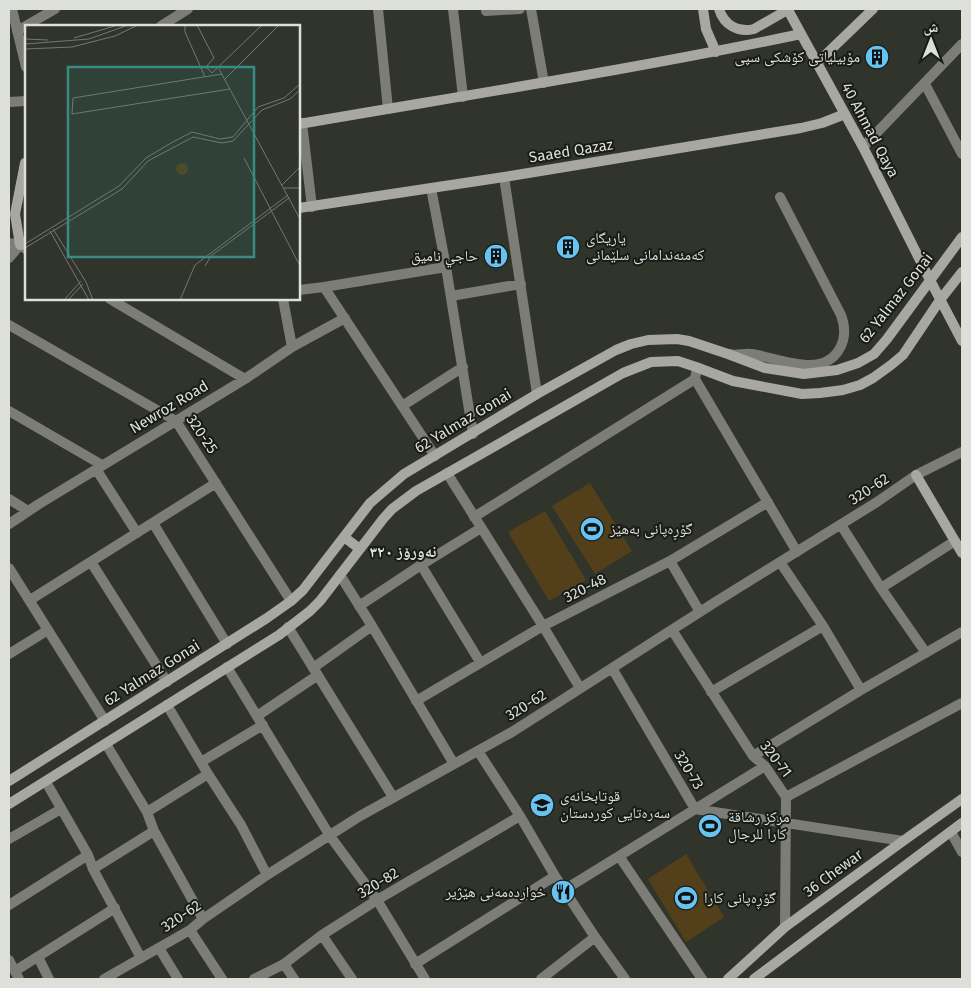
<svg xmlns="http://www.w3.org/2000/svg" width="971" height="988" font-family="'Fira Sans','Noto Naskh Arabic',sans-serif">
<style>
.green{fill:#53401a}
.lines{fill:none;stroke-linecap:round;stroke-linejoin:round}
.street{stroke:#7d7d78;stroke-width:10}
.secondary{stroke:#a8a7a0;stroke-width:10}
.labels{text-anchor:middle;stroke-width:4;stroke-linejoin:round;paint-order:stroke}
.poi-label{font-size:15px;fill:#dddfda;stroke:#191b17;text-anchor:start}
.street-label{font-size:15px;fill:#dddfda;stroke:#191b17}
.neighbourhood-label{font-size:16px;font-weight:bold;fill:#dee2d7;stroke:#191b17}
.inset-road{fill:none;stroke:#757871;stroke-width:1}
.view{fill:#388b84;fill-opacity:0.15;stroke:#388b84;stroke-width:2.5}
.inset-edge{fill:none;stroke:#dddfda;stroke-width:2.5}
</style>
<rect width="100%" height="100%" fill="#30342b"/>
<path class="green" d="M590 483 632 551 595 574 552 506Z
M545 511 586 580 549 601 508 532Z
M686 854 724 917 686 942 648 879Z"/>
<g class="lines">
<path class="street" d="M12 9 26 67
M378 9 388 109
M453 9 463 97
M531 9 544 83
M486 11 520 9
M161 26 188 9
M17 31 55 9
M925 84 962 154
M9 102 26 101
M302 123 312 207
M863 147 962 44
M504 177 537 394
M431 188 446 267 473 434
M9 243 20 245 26 249
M9 258 20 245
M324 287 435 456
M299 290 324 287 446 267
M451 296 521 284
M110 299 245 379
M283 299 292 347
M9 325 176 421 291 601
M729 354C736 356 744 353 752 354 778 358 823 380 840 348 846 337 845 326 841 315L780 197
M696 373 695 379 797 552
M402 406 463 367
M9 411 102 465
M96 469 137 533
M447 473 543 626 580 688
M9 499 28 511
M474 517 695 379
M153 523 227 644
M9 524 39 504 245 379 292 347 345 318
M841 525 881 588 926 653
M670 561 700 612
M91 562 167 682
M780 562 823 626 861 690
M421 565 480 662
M9 568 105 721
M340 575 372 626 454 764
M881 588 955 541
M30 600 216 483
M359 606 421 565 481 528
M288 627 393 797
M672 630 753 756 765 766 786 797 785 927
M9 654 48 630
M227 667 330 836 377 900 425 979
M313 668 372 626
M612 668 695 809 903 841
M711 692 823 626
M416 701 543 626 670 561 768 502
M167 705 208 774 241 825 267 875
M257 716 318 675
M106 744 147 812 154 831 203 919
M478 751 520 816 555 876 595 937 625 979
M753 756 861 690 962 632
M201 762 263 725
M46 782 88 855 93 869 141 958
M786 797 962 703
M147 812 208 774
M951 832 962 852
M9 839 61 809
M619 856 702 979
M93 869 154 831
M564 890 765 766
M9 905 88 855
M190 930 222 979
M322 935 352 979
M159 948 178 979
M38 957 49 979
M9 960 19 979
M284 964 294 979
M415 964 555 876
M15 971 115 908
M104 979 190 930 203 919 267 875 360 816 512 732 717 601 877 502 916 475 962 452
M254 979 284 964 322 935 377 900 520 816
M541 979 595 937"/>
<path class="secondary" d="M703 9 706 29 716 52
M719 9C724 25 738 33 754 29L789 9
M788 10 863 147 930 280 962 341
M817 63 873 9
M299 124C467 95 635 69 801 34
M26 163H25L15 214 20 245 26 244
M299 208 504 177 801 128 822 123 845 114
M916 475 962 553
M344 537 360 549
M9 781 267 618 291 601 303 590 370 503 404 474 537 394 616 350 631 344 648 340 677 339 689 341 728 354 765 368 804 374 837 370 858 363 874 354 887 339 962 237
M9 804 279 635 310 611 320 601 383 519 392 509 416 491 623 373 651 362 678 361 696 367 733 381 802 394 820 393 843 390 860 385 873 378 891 365 903 355 940 300 962 272
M728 979 785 927 903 841 962 799
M754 979 962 823"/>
</g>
<defs>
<g id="building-disc" transform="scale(1.25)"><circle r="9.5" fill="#67c4f0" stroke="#191b17"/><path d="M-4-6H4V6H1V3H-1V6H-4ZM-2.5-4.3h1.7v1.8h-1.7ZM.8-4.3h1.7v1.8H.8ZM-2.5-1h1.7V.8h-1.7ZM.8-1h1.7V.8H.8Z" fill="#111"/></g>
<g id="stadium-disc" transform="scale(1.25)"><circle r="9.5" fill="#67c4f0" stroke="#191b17"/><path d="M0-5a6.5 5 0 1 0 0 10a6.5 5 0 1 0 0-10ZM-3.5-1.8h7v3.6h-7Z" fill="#111"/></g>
<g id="school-disc" transform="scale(1.25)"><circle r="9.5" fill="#67c4f0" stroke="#191b17"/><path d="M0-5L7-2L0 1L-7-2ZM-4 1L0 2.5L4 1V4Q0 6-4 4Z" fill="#111"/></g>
<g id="restaurant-disc" transform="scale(1.25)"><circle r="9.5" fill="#67c4f0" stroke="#191b17"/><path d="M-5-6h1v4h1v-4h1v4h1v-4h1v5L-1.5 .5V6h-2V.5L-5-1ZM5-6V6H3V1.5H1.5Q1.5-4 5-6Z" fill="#111"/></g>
</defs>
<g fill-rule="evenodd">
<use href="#building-disc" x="877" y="57"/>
<use href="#building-disc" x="568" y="247"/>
<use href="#building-disc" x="496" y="256"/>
<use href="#stadium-disc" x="592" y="529"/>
<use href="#school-disc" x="542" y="805"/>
<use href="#stadium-disc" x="710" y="826"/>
<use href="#restaurant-disc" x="563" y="892"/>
<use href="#stadium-disc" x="686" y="898"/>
</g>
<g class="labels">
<g class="poi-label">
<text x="860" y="62" text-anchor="end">مۆبیلیاتی کۆشکی سپی</text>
<text x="586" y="243">یاریگای<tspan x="586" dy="17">کەمئەندامانی سلێمانی</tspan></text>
<text x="478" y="261" text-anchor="end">حاجي ناميق</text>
<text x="610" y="534">گۆڕەپانی بەهێز</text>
<text x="560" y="801">قوتابخانەی<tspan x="560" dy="17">سەرەتایی کوردستان</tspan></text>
<text x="728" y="822">مركز رشاقة<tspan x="728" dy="17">كارا للرجال</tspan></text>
<text x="546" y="897" text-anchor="end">خواردەمەنی هێژیر</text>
<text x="704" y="903">گۆڕەپانی کارا</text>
</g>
<g class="street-label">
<text transform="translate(870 130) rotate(62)" y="5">40 Ahmad Qaya</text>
<text transform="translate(571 151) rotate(-9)" y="5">Saaed Qazaz</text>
<text transform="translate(896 298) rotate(-52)" y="5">62 Yalmaz Gonai</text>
<text transform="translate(169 407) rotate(-31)" y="5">Newroz Road</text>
<text transform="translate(463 421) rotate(-31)" y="5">62 Yalmaz Gonai</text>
<text transform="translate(202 434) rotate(56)" y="5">320-25</text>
<text transform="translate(869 489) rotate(-33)" y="5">320-62</text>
<text transform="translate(585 588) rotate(-27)" y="5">320-48</text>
<text transform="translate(152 673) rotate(-32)" y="5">62 Yalmaz Gonai</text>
<text transform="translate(526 705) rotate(-32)" y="5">320-62</text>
<text transform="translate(776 759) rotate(52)" y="5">320-71</text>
<text transform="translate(689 770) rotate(59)" y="5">320-73</text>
<text transform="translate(833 873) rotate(-36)" y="5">36 Chewar</text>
<text transform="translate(378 883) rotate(-31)" y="5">320-82</text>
<text transform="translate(181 916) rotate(-34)" y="5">320-62</text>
</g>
<g class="neighbourhood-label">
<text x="403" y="557">نەورۆز ٣٢٠</text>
</g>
</g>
<g transform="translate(25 25)">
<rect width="275" height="275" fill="#30342b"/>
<path d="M151 144a6 6 0 1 1 12 0a6 6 0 1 1-12 0Z" fill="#53401a"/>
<path class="inset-road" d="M160 0V7L180 52M172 0 189 33 181 42 187 48 237 0M49 13 93 0M0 14 23 15M0 19 64 14 103 0M0 24 47 22 90 11 113 0M194 44 275 194M197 49 48 73 47 89 205 64M200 54 254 0M219 133 275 241M257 160 275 142M259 163H275M28 204 61 257 68 275M25 206 64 275M0 219 94 161 121 133 146 118 167 107 195 114 208 112 233 82 259 73 275 59M0 223 97 164 123 136 168 112 197 118 208 116 237 85 265 74 275 65M180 241 186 231 264 173M39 275 56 256M43 275 58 259M155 275 170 240 263 170"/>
<path class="view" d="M43 42H229V232H43Z"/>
<rect width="275" height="275" class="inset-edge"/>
</g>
<rect width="971" height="988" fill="none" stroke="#dddfda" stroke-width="20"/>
<g transform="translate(931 40)" stroke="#191b17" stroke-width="4" paint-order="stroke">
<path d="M0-4L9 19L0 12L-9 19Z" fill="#dddfda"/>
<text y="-8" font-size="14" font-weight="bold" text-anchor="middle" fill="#dddfda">ش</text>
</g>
</svg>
